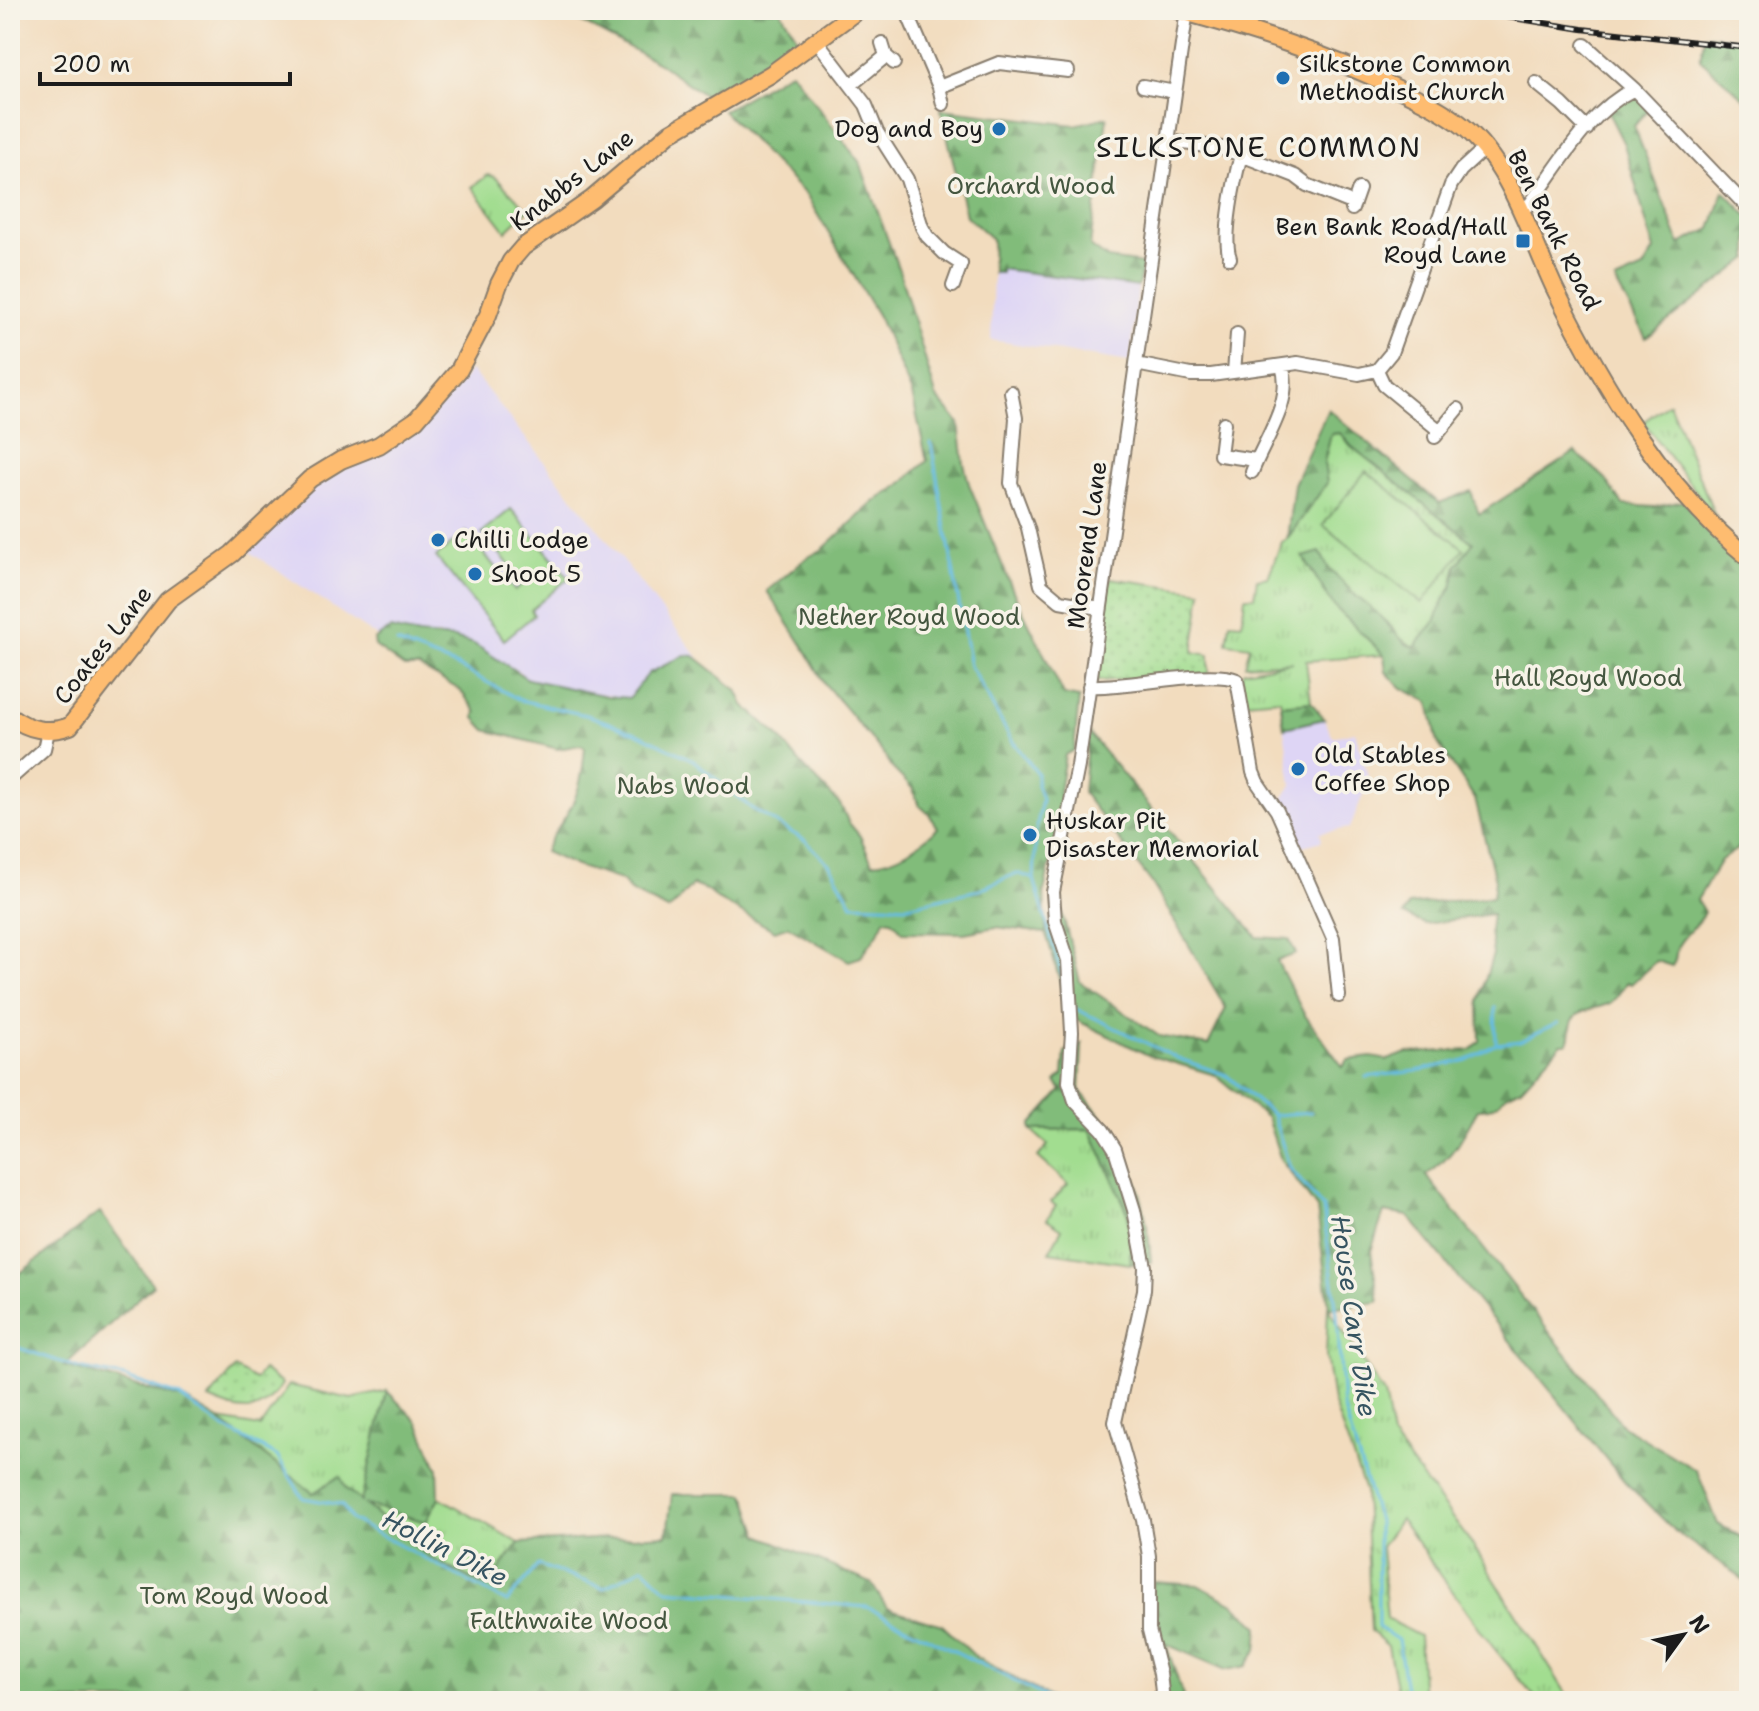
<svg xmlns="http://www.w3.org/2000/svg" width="1759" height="1711" font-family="'Shantell Sans',sans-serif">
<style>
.built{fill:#ded5f5}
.grass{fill:url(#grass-tufts);stroke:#5f7c56;stroke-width:2}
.forest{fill:url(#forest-firs);stroke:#4e6c4b;stroke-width:2}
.garden{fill:url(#garden-dots);stroke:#5f7c56;stroke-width:2}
.pitch{fill:#a2dd90;stroke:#5f7c56;stroke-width:2}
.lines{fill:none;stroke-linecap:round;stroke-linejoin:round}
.stream{stroke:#65bce2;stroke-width:3}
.minor-casing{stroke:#877c6d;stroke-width:16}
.major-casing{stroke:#877c6d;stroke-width:20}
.minor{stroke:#fff;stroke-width:12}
.major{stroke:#febc70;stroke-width:16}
.rail-casing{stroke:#1c1c1c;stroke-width:6}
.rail{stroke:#f7f3e8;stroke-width:3;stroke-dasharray:9;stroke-linecap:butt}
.poi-dot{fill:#1f6fb2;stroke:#f7f3e8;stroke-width:3}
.labels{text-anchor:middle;stroke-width:7;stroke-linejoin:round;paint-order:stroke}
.poi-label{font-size:24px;fill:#1c1c1c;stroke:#f7f3e8;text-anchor:start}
.street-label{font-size:24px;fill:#1c1c1c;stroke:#f7f3e8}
.park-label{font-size:24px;fill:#44563f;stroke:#f7f3e8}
.water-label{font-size:26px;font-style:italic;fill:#365461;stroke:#f7f3e8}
.quarter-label{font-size:28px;letter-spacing:2px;fill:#1c1c1c;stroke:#f7f3e8}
</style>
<defs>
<pattern id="grass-tufts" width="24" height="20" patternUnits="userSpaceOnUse" patternTransform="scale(2)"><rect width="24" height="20" fill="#a2dd90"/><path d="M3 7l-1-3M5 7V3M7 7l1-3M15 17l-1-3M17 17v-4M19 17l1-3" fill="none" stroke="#8bbd7c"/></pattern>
<pattern id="forest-firs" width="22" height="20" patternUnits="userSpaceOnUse" patternTransform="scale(2)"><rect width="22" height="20" fill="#81bc7a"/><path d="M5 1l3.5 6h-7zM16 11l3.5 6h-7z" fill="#699863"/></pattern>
<pattern id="garden-dots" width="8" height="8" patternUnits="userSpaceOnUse" patternTransform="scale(2)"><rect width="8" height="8" fill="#a2dd90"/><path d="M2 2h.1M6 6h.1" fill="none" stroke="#8bbd7c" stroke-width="1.8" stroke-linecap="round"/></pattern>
</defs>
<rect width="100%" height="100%" fill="#f7f3e8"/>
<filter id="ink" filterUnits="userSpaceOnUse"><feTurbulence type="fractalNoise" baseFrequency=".0125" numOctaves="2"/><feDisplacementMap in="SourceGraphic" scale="16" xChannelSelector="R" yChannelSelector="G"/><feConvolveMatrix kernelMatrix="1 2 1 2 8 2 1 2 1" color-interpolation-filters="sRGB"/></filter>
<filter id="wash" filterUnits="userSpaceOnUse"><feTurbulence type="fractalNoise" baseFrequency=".006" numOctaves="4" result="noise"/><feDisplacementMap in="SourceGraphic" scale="32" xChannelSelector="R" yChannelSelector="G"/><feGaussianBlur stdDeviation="1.8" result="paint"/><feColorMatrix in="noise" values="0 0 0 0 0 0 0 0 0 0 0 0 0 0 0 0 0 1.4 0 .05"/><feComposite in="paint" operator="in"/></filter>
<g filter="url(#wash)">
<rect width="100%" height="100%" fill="#f2dcbe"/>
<path class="built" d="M1001 269 1138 287 1130 362 991 340 993 273H1000Z
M471 370 622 559 701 661 694 656 685 655 649 673 629 698 548 685 527 679 520 672 492 656 438 635H419L390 629 379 638 244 548 307 489 422 427Z
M1324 719 1333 737 1355 732 1369 779 1350 828 1320 833 1322 841 1299 847 1280 804 1292 785 1284 728Z"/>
<path class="grass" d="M488 175 495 177 528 210 506 231 472 187Z
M1669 403 1716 518 1643 422Z
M1341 433 1345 440 1474 543 1457 565 1452 588 1445 598 1436 620 1415 647 1399 638 1395 630 1356 596 1329 568 1303 557 1334 606 1384 655 1306 661 1311 702 1281 705 1280 699 1245 702 1241 675 1244 671 1293 662 1245 665 1250 646 1227 643 1230 622 1242 623 1245 597H1254L1257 579 1268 577 1282 542 1287 539 1326 483 1324 462 1331 434Z
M1090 1129 1128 1213 1131 1264 1049 1252 1062 1229 1047 1219 1056 1206 1051 1202 1068 1184 1038 1157 1048 1145 1031 1130Z
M1328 1308 1384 1394 1392 1437 1474 1547 1571 1701H1538L1493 1647 1400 1519 1381 1547 1387 1619 1419 1636 1423 1701H1399L1388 1646 1371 1631 1365 1491 1333 1402 1326 1356Z
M289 1385 351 1399 387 1391 362 1502 426 1522 439 1497 519 1543 488 1588 431 1558 346 1489 313 1493 219 1420 260 1427Z"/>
<path class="forest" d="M530 10H780L802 45 781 62 711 100 659 63 579 21Z
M1705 35 1749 39V103L1700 59Z
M791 71 860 163 900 273 936 396 959 423 964 464 969 484 1013 591 1064 695 1079 698 1074 750 1065 755 1059 793 1064 802 1044 891 1046 931 1062 912 1080 982 1159 1036 1208 1045 1226 1008 1152 883 1083 793 1088 732 1257 937 1289 939 1296 954 1277 961 1304 1014 1343 1067 1348 1060 1371 1057 1388 1060 1407 1053 1471 1050 1480 1041 1479 1001 1493 954 1490 931 1492 914 1425 924 1403 915 1409 905 1493 897 1495 880 1475 799 1438 743 1429 702 1402 688 1386 672 1384 655 1334 606 1303 557 1320 552 1329 569 1356 596 1376 612 1406 644 1415 647 1436 620 1445 598 1452 588 1457 565 1473 543 1351 446 1340 433 1331 434 1324 462 1327 483 1287 539 1294 484 1328 409 1439 503 1471 491 1479 514 1575 452 1605 478 1623 505 1655 507 1683 501 1749 563V841L1721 860 1697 900 1704 912C1698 926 1685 933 1678 946 1674 954 1678 958 1672 966L1656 961 1631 984 1627 982C1621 989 1617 999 1610 1003 1598 1009 1582 1008 1574 1019 1568 1027 1573 1036 1567 1044H1561L1521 1088 1503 1097C1497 1107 1489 1109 1478 1109 1464 1135 1452 1159 1426 1175L1623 1426 1697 1471 1718 1524 1749 1541V1587L1739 1576 1676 1532 1625 1482 1408 1216 1384 1212 1371 1251 1379 1302 1329 1308 1317 1209 1281 1160 1267 1118 1215 1075 1148 1055 1076 1020 1063 992 1046 933 996 927 964 933 903 932 892 920 885 919C880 934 869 944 861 957L849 961 788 926 775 931 717 899 706 890 693 885C683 893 679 903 668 910L630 891 621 880 576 866 545 852C550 837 559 827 567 814 580 793 583 771 585 747L580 745 558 749 486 730 475 718 476 711 460 690 419 667H404L375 646 374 640 390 629 419 635 454 638 474 644 528 679 607 696 629 698 649 673 685 655 694 656 737 690 744 705 779 737 801 764 840 804 849 823 860 836 872 863C898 861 918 846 938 828L929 814 919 805 913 789 892 768 884 754 824 683 808 654 767 591 805 559 823 549 874 502 899 486 927 461 912 394 879 318 806 195 723 111Z
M1634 89 1651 107 1634 126 1680 244 1711 229 1724 191 1749 217V258L1646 338 1615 281 1643 269 1654 250 1624 144 1606 108Z
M941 109 1075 125 1107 117 1090 246 1108 259 1143 264 1138 287 1001 269V273H993L992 239 966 216Z
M1311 702 1324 719 1284 728 1281 705Z
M1082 1043 1080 1091C1089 1102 1100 1113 1108 1125 1137 1164 1148 1215 1151 1262L1131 1264 1128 1212 1090 1129 1031 1130V1125L1062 1090 1056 1082 1063 1075 1065 1052Z
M100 1212 153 1285 64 1366 184 1399 219 1420 313 1493 340 1476 346 1489 361 1501 387 1391 418 1422 438 1469 439 1497 426 1522 364 1504 431 1558 487 1587 519 1543 667 1535 672 1494H745L759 1535 871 1583 887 1608 942 1625 977 1658 1056 1701H10V1317H14L10 1306V1281Z
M1153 1582 1198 1585 1234 1604 1259 1627 1257 1650 1246 1666 1226 1670 1166 1644 1183 1696 1177 1701H1166L1152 1629Z"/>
<path class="garden" d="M1110 578 1202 591 1193 652 1209 655V675L1096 681Z
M235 1368 255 1380 263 1370 282 1384C260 1418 243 1414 209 1399Z"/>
<path class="pitch" d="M1366 471 1464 549 1422 603 1323 525Z
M511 509 569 578 531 610 534 615 504 640 436 557 466 532 515 591 524 582 482 533Z"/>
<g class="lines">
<path class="stream" d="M931 443 970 666 1011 739 1037 773V785L1042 799 1036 831 1034 879 1064 982
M397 643 457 666 520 700 590 716 642 735 693 760 751 808 806 841 830 865 852 904 908 906 978 890 1017 873 1034 879
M1495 1007 1496 1043
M1074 1008 1177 1058 1226 1075 1273 1115 1290 1168 1323 1208 1337 1314 1343 1406 1378 1521V1627L1398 1640 1408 1701
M1366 1077 1417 1071 1467 1060 1496 1044 1520 1041 1558 1023
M1275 1115 1311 1112
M10 1345 79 1368 124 1377 179 1396 219 1425 277 1456 303 1498 342 1505 352 1520 507 1602 538 1565 604 1588 643 1567 667 1590 867 1607 1054 1701"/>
</g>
</g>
<g filter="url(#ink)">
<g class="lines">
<g class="minor-casing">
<path id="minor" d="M906 10 939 87 943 104
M1541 10 1542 11
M817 41 866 105 877 132 907 179 922 227 927 236 944 253 961 264 953 286
M882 43 886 56 894 63
M1585 45 1634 89 1749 209
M1536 83 1562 104 1587 129
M852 84 886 56
M1143 86 1175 92
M939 87 999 63 1068 71
M1168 141 1222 148 1241 155 1295 176 1307 185 1354 204
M1352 209 1359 189
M1520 210 1530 204C1560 164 1589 111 1634 89
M1230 258C1222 237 1235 177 1241 155
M1136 364 1191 375H1211L1298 363 1359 374 1377 370 1391 353 1451 185 1461 170 1484 149
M1377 370 1384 385 1440 431
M1234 372 1237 334
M1011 392 1016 418 1011 483 1028 528 1041 585 1060 601 1100 608
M1224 423 1220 455 1256 460
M1435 437 1458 409
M1252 472C1264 440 1294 401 1282 366
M1089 686C1124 689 1210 668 1237 680L1253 772 1257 782 1277 811 1333 938 1339 996
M10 779 44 749 48 731
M1163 1701 1160 1674 1149 1630V1556L1143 1520 1115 1422 1144 1290 1145 1267 1134 1210 1115 1149 1103 1130 1075 1101 1069 1082 1072 1032 1068 960 1055 921 1053 892 1078 766 1187 10"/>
</g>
<g class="major-casing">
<path id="major" d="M1177 10C1251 30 1325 53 1394 87 1418 98 1443 110 1463 126 1511 166 1529 234 1555 289 1603 386 1664 489 1749 558
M10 716C29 730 47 734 70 726L168 600 232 554 310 479 341 460 379 445 416 420 459 370 488 315 499 284 511 261 523 247 592 199 670 133 771 74 858 10"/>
</g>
<use href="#minor" class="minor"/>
<use href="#major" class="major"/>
<g class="rail-casing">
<path id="rail" d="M1463 10 1582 29 1749 48"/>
</g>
<use href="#rail" class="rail"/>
</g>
</g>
<g class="poi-dot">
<circle cx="1283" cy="78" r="8"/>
<circle cx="999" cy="129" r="8"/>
<rect x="1515" y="233" width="16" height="16" rx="4"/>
<circle cx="438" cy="540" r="8"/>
<circle cx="475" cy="574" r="8"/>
<circle cx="1298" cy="769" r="8"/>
<circle cx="1030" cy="835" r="8"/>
</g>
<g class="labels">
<g class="poi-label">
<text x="1299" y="72">Silkstone Common<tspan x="1299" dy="28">Methodist Church</tspan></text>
<text x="983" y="137" text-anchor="end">Dog and Boy</text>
<text x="1507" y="235" text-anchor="end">Ben Bank Road/Hall<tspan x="1507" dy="28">Royd Lane</tspan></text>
<text x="454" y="548">Chilli Lodge</text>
<text x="491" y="582">Shoot 5</text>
<text x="1314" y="763">Old Stables<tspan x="1314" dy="28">Coffee Shop</tspan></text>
<text x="1046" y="829">Huskar Pit<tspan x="1046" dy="28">Disaster Memorial</tspan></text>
</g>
<g class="street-label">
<text transform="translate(572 180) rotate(-38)" y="8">Knabbs Lane</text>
<text transform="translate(1554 230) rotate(63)" y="8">Ben Bank Road</text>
<text transform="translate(1087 545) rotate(-82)" y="8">Moorend Lane</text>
<text transform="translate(103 645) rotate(-52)" y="8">Coates Lane</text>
</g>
<g class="park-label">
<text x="1031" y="194">Orchard Wood</text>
<text x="909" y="625">Nether Royd Wood</text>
<text x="1588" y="686">Hall Royd Wood</text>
<text x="683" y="794">Nabs Wood</text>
<text x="234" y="1604">Tom Royd Wood</text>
<text x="569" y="1629">Falthwaite Wood</text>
</g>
<g class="water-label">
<text transform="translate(1354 1316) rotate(82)" y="9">House Carr Dike</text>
<text transform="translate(445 1548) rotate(27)" y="9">Hollin Dike</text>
</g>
<g class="quarter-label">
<text x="1259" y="157">SILKSTONE COMMON</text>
</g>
</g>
<rect width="1759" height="1711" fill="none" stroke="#f7f3e8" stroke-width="40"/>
<g transform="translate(1683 1635) rotate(57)" stroke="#f7f3e8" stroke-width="6" paint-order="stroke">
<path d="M0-6L14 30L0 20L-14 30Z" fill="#1c1c1c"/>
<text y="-12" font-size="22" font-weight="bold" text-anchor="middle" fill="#1c1c1c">N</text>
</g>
<path d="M40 72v12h250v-12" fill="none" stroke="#1c1c1c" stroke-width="4"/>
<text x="52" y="72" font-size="24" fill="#1c1c1c" stroke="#f7f3e8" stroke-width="6" paint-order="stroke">200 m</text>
</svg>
